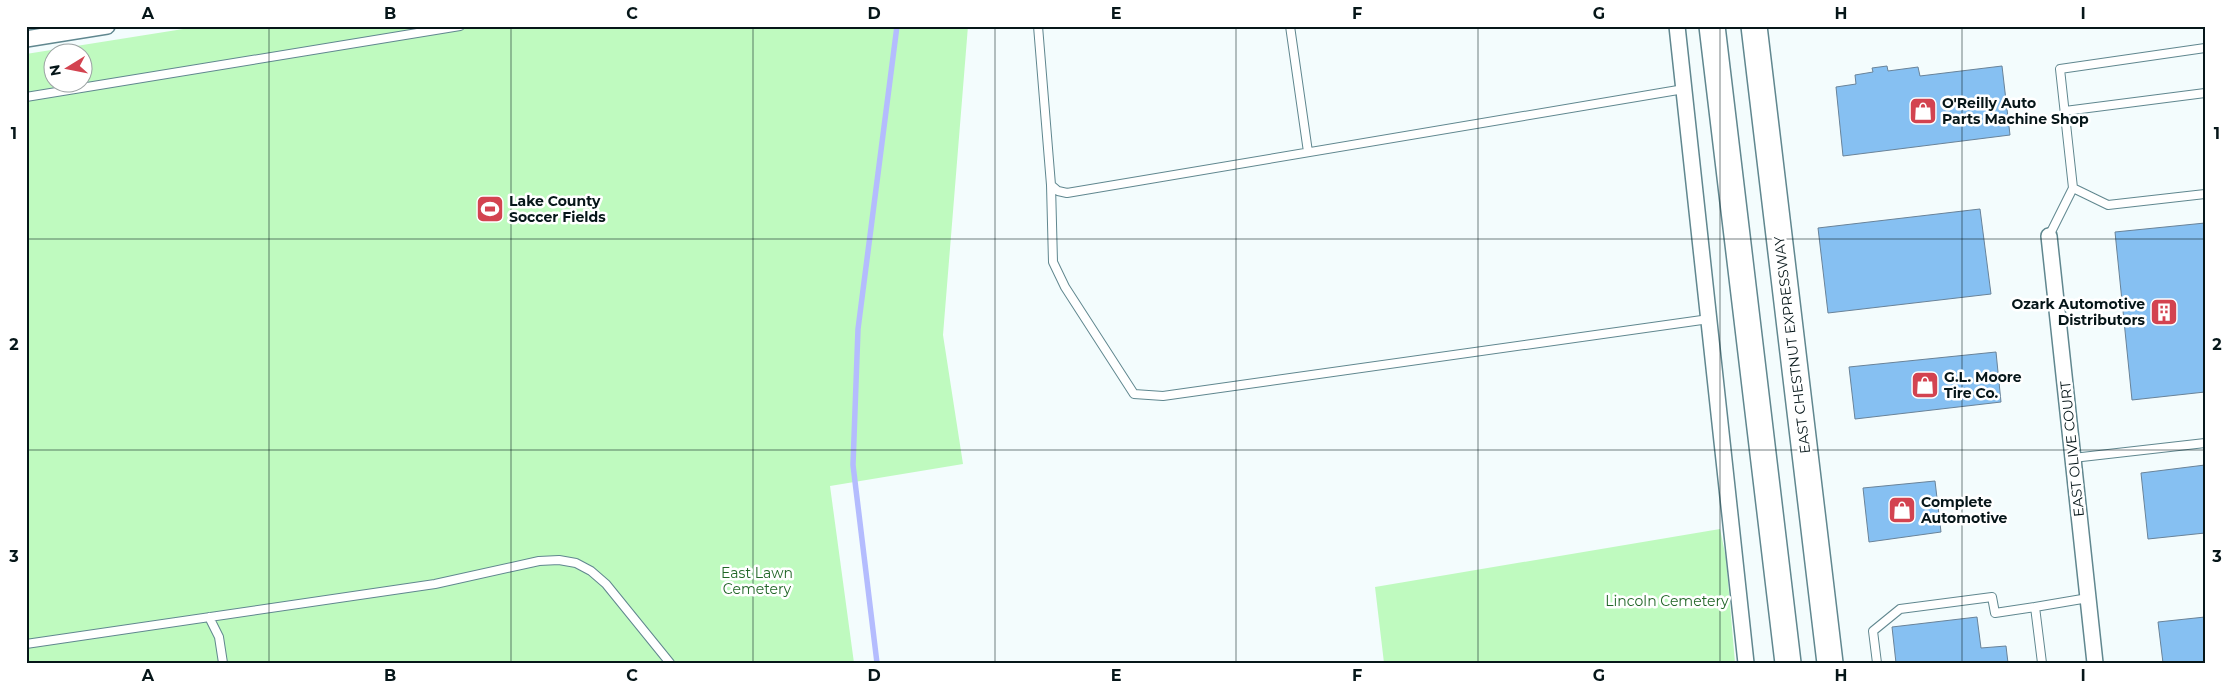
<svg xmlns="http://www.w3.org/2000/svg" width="2231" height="689" font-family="Montserrat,sans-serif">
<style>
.green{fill:#bffabf;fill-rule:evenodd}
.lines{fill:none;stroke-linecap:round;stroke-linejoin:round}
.stream{stroke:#b4bcfe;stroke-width:5.5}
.building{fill:#86c0f2;stroke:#698399}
.service-casing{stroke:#60878f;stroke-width:10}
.minor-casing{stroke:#60878f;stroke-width:18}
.primary-casing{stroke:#60878f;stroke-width:28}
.service{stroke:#fff;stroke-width:8}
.minor{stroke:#fff;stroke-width:15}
.primary{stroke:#fff;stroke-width:25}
.grid{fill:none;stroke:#061619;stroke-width:1;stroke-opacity:0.55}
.labels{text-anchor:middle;stroke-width:5;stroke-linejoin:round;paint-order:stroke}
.poi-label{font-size:14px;font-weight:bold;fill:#061619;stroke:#fff;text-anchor:start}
.street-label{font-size:14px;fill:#061619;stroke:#fff}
.park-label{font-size:14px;fill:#216627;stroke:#fff}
.neatline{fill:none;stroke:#061619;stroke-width:2}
.grid-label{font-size:16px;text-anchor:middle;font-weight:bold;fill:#061619}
</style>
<rect width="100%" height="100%" fill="#f3fcfd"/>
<path class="green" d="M202 26H968L943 335 963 464 830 486 854 663H26V54ZM52 52H82V82H52Z
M1720 529 1726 558 1735 663H1384L1375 587Z"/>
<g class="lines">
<path class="stream" d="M877 663 853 465 858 329 897 26"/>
</g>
<path class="building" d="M1887 66 1888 71 1918 67 1920 76 2002 66 2010 135 1843 156 1836 87 1856 84 1855 75 1873 72 1872 68Z
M1980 209 1991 294 1828 313 1818 228Z
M2205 223V392L2132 400 2115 232Z
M1996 352 2001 402 1855 419 1849 367Z
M2205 465V533L2148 539 2141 473Z
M1935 481 1941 532 1869 542 1863 488Z
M1977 617 1981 648 2006 646 2008 663H1896L1892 627Z
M2205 617V663H2163L2158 622Z"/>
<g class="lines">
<g class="service-casing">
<path id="service" d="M1038 26 1051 185 1058 191 1067 193 1684 89
M1290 26 1308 152
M26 97 460 26
M2065 111 2205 93
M1051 185 1053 262 1065 287 1134 394 1163 396 1709 319
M2073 188 2108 205 2205 194
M2049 236 2073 188 2060 69 2205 48
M2073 458 2205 443
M209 617 219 637 223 663
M26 644 435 584 539 561 559 560 576 563 591 571 606 584 670 663
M1877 663 1873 631 1900 609 1992 597 1995 613 2035 607
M2042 663 2035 607 2088 598"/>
</g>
<g class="minor-casing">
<path id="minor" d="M1677 26 1746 663
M26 39 107 26
M2049 236 2095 663"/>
</g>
<g class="primary-casing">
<path id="primary" d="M1712 26 1788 663
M1754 26 1830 663"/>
</g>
<use href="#service" class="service"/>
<use href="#minor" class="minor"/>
<use href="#primary" class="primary"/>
</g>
<path class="grid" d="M269 26V663M511 26V663M753 26V663M995 26V663M1236 26V663M1478 26V663M1720 26V663M1962 26V663M26 239H2205M26 450H2205"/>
<defs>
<g id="shop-square" transform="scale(1.4375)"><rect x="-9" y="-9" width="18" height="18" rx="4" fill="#d34350" stroke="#fff"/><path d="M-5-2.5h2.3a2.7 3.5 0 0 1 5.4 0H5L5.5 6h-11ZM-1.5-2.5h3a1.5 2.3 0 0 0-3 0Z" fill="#fff"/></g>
<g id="stadium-square" transform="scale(1.4375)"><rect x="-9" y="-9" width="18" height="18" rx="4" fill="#d34350" stroke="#fff"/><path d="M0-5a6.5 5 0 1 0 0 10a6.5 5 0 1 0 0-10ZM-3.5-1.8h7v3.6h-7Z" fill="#fff"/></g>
<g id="building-square" transform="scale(1.4375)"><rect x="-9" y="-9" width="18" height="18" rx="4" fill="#d34350" stroke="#fff"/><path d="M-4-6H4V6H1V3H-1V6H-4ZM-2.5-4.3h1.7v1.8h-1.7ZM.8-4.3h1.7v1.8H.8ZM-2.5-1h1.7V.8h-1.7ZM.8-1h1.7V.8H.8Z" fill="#fff"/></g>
</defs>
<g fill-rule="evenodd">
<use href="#shop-square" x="1923" y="111"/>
<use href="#stadium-square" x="490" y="209"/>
<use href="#building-square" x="2164" y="312"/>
<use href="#shop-square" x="1925" y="385"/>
<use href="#shop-square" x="1902" y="510"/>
</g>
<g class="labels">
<g class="poi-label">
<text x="1942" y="108">O'Reilly Auto<tspan x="1942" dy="16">Parts Machine Shop</tspan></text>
<text x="509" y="206">Lake County<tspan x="509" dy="16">Soccer Fields</tspan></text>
<text x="2145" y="309" text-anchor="end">Ozark Automotive<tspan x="2145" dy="16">Distributors</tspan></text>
<text x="1944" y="382">G.L. Moore<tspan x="1944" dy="16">Tire Co.</tspan></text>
<text x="1921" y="507">Complete<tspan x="1921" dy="16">Automotive</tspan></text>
</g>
<g class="street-label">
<text transform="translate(1792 345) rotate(-97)" y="5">EAST CHESTNUT EXPRESSWAY</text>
<text transform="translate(2072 449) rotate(-96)" y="5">EAST OLIVE COURT</text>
</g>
<g class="park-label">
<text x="757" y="578">East Lawn<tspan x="757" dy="16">Cemetery</tspan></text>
<text x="1667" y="606">Lincoln Cemetery</text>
</g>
</g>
<rect width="2231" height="689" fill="none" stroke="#ffffff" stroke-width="55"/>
<g transform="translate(68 68) rotate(260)"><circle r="24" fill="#ffffff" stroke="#9ba2a3"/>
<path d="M0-4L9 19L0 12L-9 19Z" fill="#d34350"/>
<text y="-8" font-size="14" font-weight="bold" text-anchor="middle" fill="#061619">N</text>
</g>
<rect x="28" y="28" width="2176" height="634" class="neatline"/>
<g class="grid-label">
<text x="148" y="19">A</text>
<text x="390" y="19">B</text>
<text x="632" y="19">C</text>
<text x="874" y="19">D</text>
<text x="1116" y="19">E</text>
<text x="1357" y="19">F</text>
<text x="1599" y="19">G</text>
<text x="1841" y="19">H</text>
<text x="2083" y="19">I</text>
<text x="14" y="139">1</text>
<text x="2217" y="139">1</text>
<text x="14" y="350">2</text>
<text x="2217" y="350">2</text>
<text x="14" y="562">3</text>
<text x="2217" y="562">3</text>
<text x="148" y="681">A</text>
<text x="390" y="681">B</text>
<text x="632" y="681">C</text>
<text x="874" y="681">D</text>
<text x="1116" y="681">E</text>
<text x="1357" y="681">F</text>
<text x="1599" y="681">G</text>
<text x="1841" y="681">H</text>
<text x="2083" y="681">I</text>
</g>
</svg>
